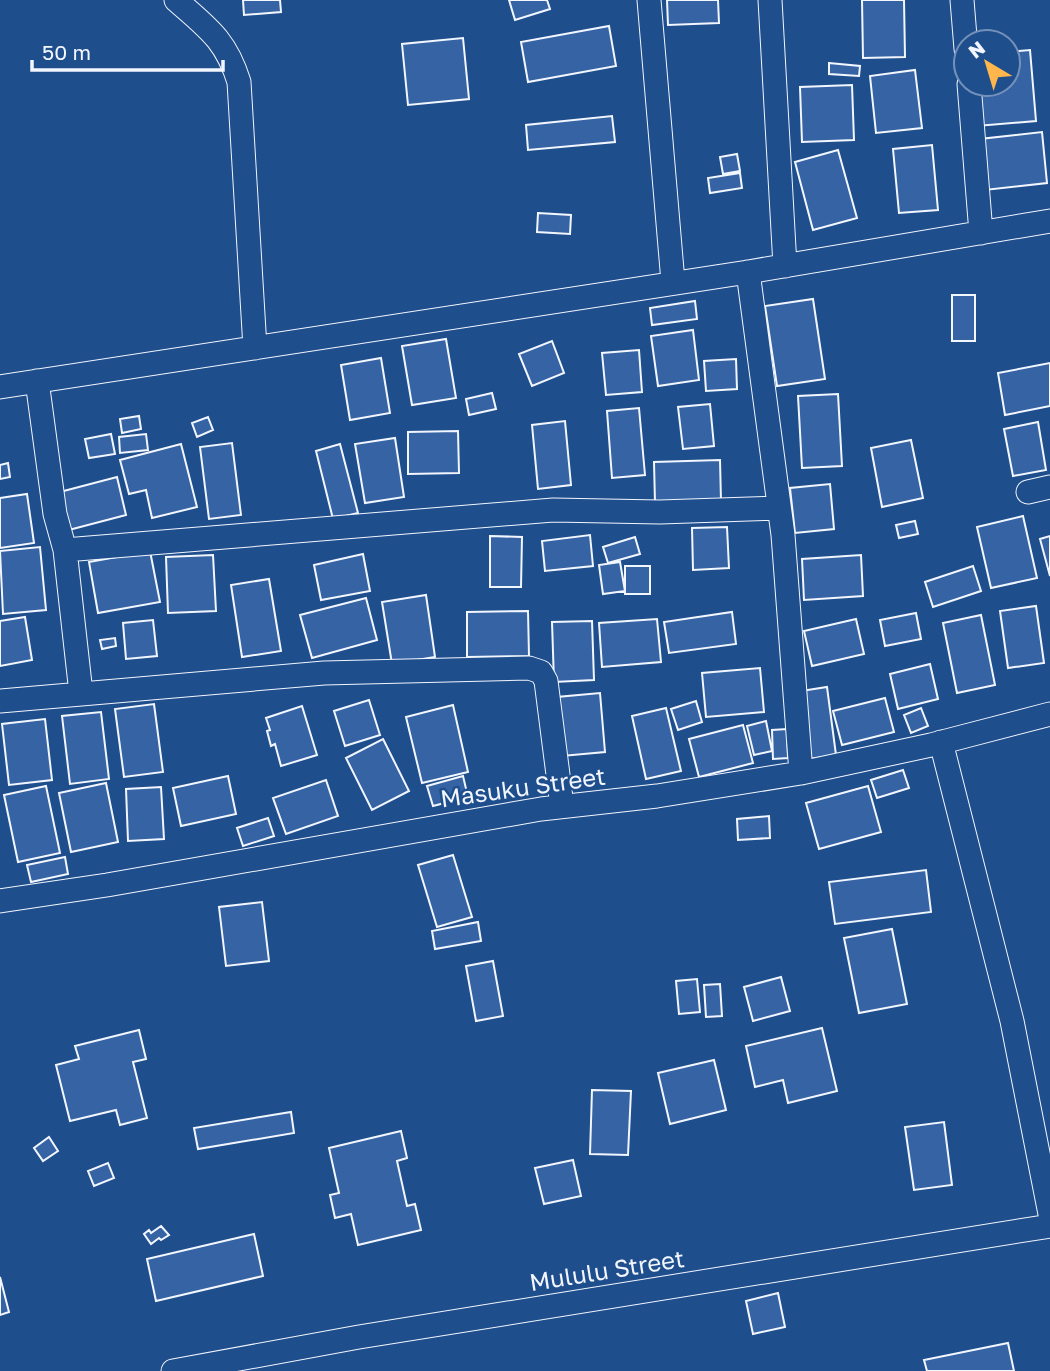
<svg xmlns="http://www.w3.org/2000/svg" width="1050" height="1371" font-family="'Golos Text',sans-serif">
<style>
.building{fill:#3563a3;stroke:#f2f6ff;stroke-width:2}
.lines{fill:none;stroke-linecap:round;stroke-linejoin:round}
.minor-casing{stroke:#f2f6ff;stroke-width:25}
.minor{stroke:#1f4e8c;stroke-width:23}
.labels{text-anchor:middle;stroke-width:5;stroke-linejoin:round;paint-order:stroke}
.street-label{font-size:24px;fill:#f2f6ff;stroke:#1f4e8c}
</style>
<rect width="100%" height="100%" fill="#1f4e8c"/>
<path class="building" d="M243 0H280L281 12 244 15Z
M509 0H547L550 9 515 20Z
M667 0H718L719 23 668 25Z
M862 0H904L905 57 863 58Z
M609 26 616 66 528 82 521 42Z
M463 38 469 99 408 105 402 44Z
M1030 50 1036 121 977 126 980 84H1008V52Z
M829 63 860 66 859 76 829 74Z
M915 70 922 128 876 133 870 76Z
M852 85 854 140 802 142 800 87Z
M612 116 615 142 528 150 526 125Z
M1042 132 1047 183 985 190 980 139Z
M932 145 938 210 899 213 893 149Z
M838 150 857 218 813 230 795 162Z
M737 154 740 171 723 174 720 157Z
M740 173 742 188 710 193 708 178Z
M538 213 571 215 570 234 537 232Z
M952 295H975V341H952Z
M813 299 825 379 777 386 765 306Z
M695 301 697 319 652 325 650 308Z
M693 330 699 380 658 386 651 336Z
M446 339 456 398 412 405 402 346Z
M552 341 564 373 532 386 519 354Z
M639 350 642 392 606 395 602 353Z
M381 358 390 413 350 420 341 365Z
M736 359 737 389 706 391 704 361Z
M1050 363V406L1005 415 998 373Z
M492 393 496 409 469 415 466 399Z
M838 394 842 466 802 468 798 396Z
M710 404 714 446 683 449 678 407Z
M639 408 645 475 612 478 607 411Z
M139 416 141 429 122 433 120 419Z
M208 417 213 430 197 437 192 423Z
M565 421 571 485 538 489 532 425Z
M1038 422 1046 470 1013 476 1004 429Z
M458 431 459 473 408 474V432Z
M111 434 115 454 89 458 85 439Z
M146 434 148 450 120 453 119 437Z
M395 438 404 497 365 503 355 444Z
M911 440 923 498 882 507 871 448Z
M232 443 241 515 209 519 200 447Z
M181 444 197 507 152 518 146 490 129 494 120 460Z
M340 444 358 513 333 519 316 451Z
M720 460 721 501 655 503 654 462Z
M8 463 10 477 0 479V465Z
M117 477 126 515 65 531 56 493Z
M830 484 834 529 795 533 790 488Z
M27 494 34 543 0 548V498Z
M1023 516 1037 578 991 588 977 527Z
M915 521 918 534 899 538 896 525Z
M727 527 729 568 693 570 692 528Z
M590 535 593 566 545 571 542 541Z
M490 536 522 537 521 587H490Z
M1050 536V576L1040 539Z
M635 537 640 554 608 563 603 547Z
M40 547 46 610 3 614 0 551Z
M150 551 160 602 98 613 89 562Z
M363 554 370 591 321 600 314 565Z
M213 555 216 611 168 613 166 557Z
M861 555 863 596 804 600 802 559Z
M620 562 625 591 603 594 599 565Z
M625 566H650V594H625Z
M973 566 981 591 933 607 925 582Z
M269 579 281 651 242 657 231 585Z
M426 595 435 657 392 664 382 602Z
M366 598 377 640 312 658 300 615Z
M1036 606 1044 663 1008 668 1000 611Z
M528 611 529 656 467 657V612Z
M732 612 736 644 669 653 664 622Z
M916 613 921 639 885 646 880 620Z
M981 615 995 685 957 693 943 623Z
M25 617 32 660 0 666V621Z
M657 619 661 662 602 667 599 623Z
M856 619 864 654 812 666 804 631Z
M153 620 157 656 126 659 123 623Z
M592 621 594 680 554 682 552 622Z
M115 638 116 646 102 649 100 640Z
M930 664 938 699 898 709 890 674Z
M760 668 764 712 706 717 702 673Z
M827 687 836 755 810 759 801 691Z
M600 693 605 752 562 756 557 697Z
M885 698 894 732 842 745 833 711Z
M369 700 380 735 345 746 334 711Z
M696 701 702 722 678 730 671 709Z
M154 704 163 772 124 777 115 709Z
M453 705 468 772 422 783 406 717Z
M302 706 317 755 281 766 275 744 271 746 267 731 270 730 266 718Z
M666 708 681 771 646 779 632 716Z
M921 708 928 726 911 733 904 715Z
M101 712 109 779 70 784 62 716Z
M45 719 52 780 9 785 2 724Z
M766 721 772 751 754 755 747 726Z
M743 725 753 763 699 777 689 739Z
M787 729 788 758 773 759 772 730Z
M383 739 409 791 372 810 346 758Z
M903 770 909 788 877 798 871 780Z
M228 776 236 814 181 826 173 788Z
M463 776 468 797 433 806 427 786Z
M326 780 338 816 286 834 273 798Z
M106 783 118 842 71 852 59 793Z
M46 786 60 853 18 862 4 795Z
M868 786 881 832 819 849 806 803Z
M161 787 164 839 128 841 126 789Z
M769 816 770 838 738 840 737 819Z
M268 818 274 836 243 846 237 828Z
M453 855 472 917 437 927 418 865Z
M65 857 68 874 31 882 27 865Z
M926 870 931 912 835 924 829 882Z
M262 902 269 961 226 966 219 907Z
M478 922 481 941 435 949 432 931Z
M892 929 907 1004 859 1013 844 938Z
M493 961 503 1016 476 1021 466 966Z
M781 977 790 1011 753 1021 744 987Z
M697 979 700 1012 679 1014 676 981Z
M720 984 722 1016 706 1017 704 985Z
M822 1028 837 1091 788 1103 783 1080 755 1087 746 1046Z
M139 1030 146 1059 133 1062 147 1118 120 1125 116 1110 70 1121 56 1065 79 1059 75 1046Z
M714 1060 726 1110 670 1124 658 1073Z
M592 1090 631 1091 628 1155 590 1154Z
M291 1112 294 1133 198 1149 194 1128Z
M944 1122 952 1185 914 1190 905 1127Z
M401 1131 407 1158 397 1161 407 1206 415 1204 421 1230 358 1245 351 1214 335 1218 330 1195 339 1193 329 1148Z
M49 1137 58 1151 43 1161 34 1148Z
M573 1160 581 1196 544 1204 535 1168Z
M108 1163 114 1178 94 1186 88 1171Z
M161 1226 169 1235 161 1240 159 1238 151 1244 144 1234 149 1230 151 1233Z
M254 1234 263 1276 156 1301 147 1259Z
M0 1277 9 1312 0 1315Z
M778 1293 785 1327 753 1334 746 1301Z
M1008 1343 1014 1371H927L924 1360Z"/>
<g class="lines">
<g class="minor-casing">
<path id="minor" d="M176 0C208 28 226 40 239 82L255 348
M649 0 673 282
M770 0 785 266
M962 0 966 49
M969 84 981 233
M748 272 783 535 801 773
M37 381 55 514 65 550 81 693
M0 387 748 272 1050 221
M1028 492 1050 487
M65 550 553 510 660 512 779 508
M0 701 324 673 529 668 541 672 546 681 562 806
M941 742 1012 1021 1050 1214
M0 901 107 885 541 809 657 796 801 773 931 745 1050 714
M173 1371 359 1337 1050 1226"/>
</g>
<use href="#minor" class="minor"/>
</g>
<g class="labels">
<g class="street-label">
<text transform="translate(523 788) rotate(-8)" y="8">Masuku Street</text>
<text transform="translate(607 1271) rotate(-9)" y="8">Mululu Street</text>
</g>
</g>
<g transform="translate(987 63) rotate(322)"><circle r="33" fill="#1f4e8c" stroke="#7391ba" stroke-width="2"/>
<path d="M0-5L12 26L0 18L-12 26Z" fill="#ffb74d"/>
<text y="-10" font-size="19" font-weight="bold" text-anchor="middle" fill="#f2f6ff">N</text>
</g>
<path d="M32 60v10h191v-10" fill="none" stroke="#f2f6ff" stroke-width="3.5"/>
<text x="42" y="60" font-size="21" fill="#f2f6ff" stroke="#1f4e8c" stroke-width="5" paint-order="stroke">50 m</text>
</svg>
